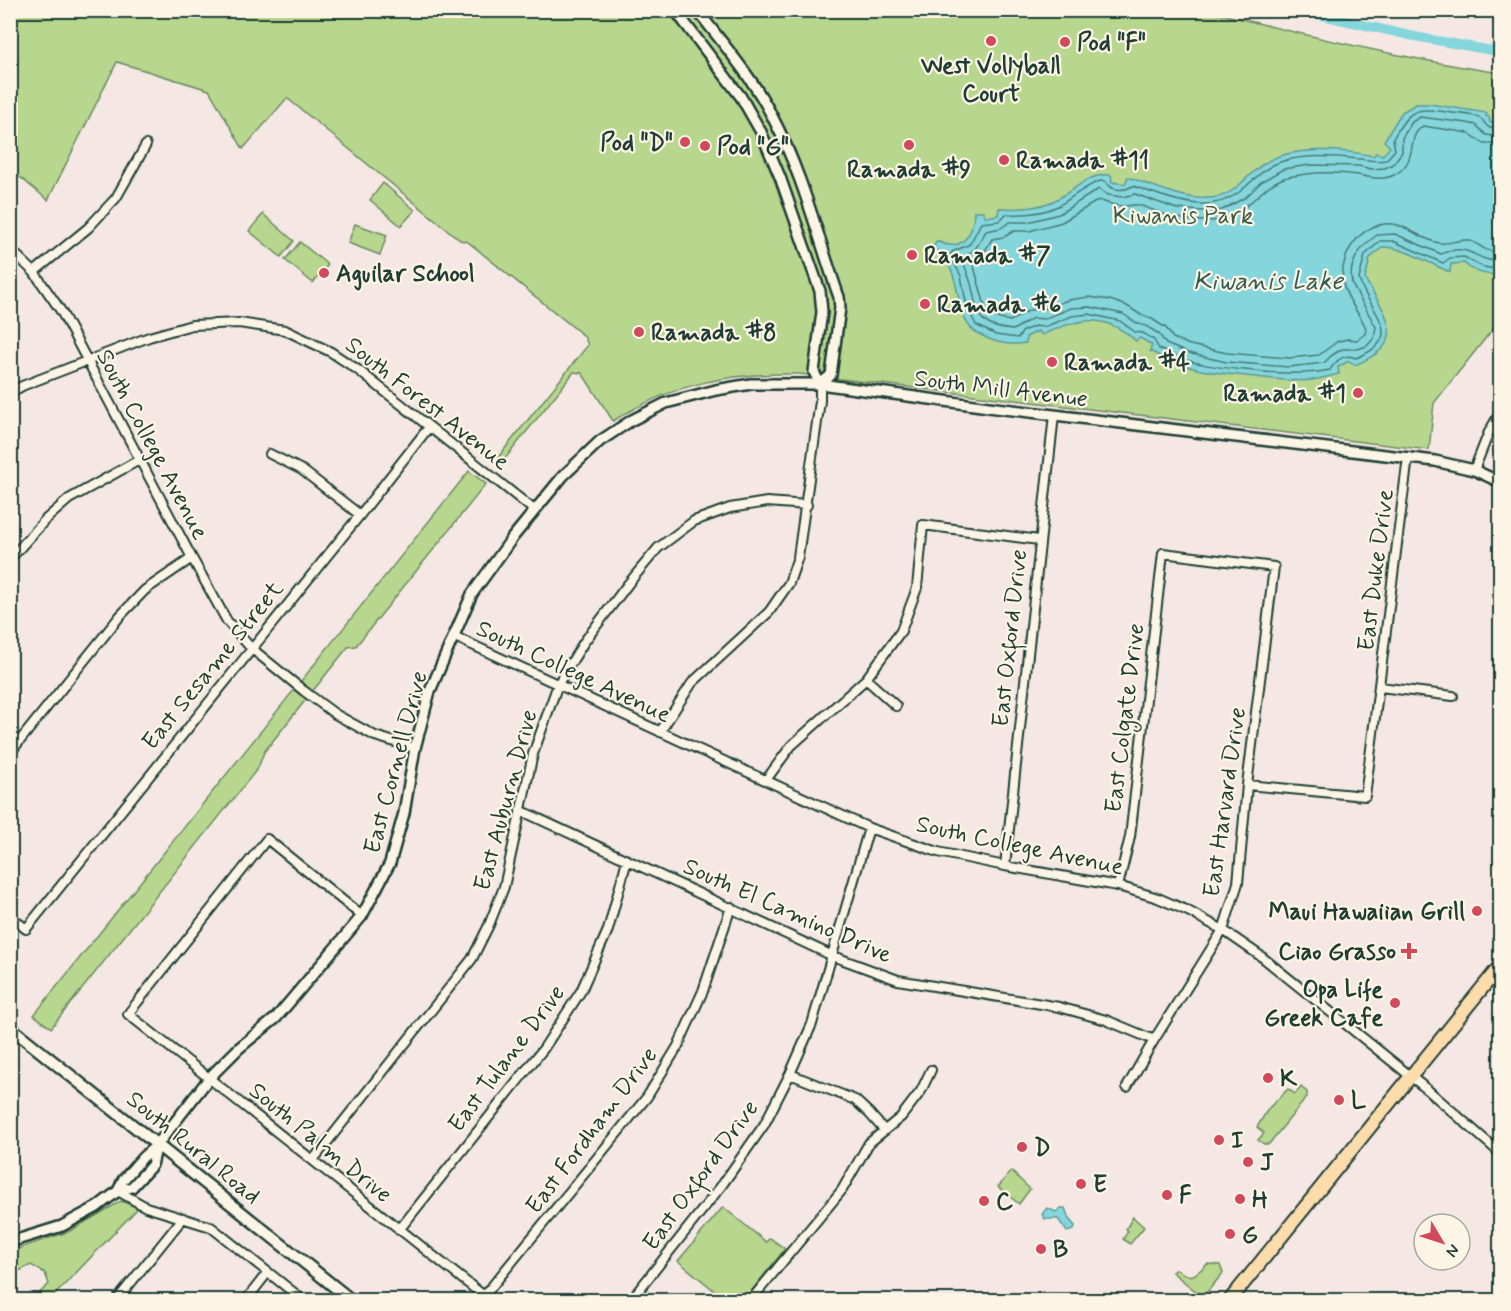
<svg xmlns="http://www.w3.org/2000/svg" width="1511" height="1311" font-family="Mynerve,sans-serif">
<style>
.green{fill:#b7d68e;stroke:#6b8a61;stroke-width:1.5}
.water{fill:#84d6dc;stroke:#5c9999;stroke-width:1.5}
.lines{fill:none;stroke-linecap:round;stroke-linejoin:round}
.shore{stroke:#477a77;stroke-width:1.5}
.canal{stroke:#84d6dc;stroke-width:9}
.minor-casing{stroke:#1f3d34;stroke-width:12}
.tertiary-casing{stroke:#1f3d34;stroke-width:14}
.secondary-casing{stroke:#1f3d34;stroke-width:15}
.primary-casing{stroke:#1f3d34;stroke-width:16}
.minor{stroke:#fcf5e5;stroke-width:8}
.tertiary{stroke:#fcf5e5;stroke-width:9}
.secondary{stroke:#fcf5e5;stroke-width:10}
.primary{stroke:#fddcac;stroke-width:12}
.poi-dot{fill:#d1495b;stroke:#fcf5e5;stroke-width:2}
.labels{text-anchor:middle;stroke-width:4.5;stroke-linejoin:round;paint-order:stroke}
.poi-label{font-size:24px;font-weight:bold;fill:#1f3d34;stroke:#fcf5e5;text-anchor:start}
.park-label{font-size:24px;fill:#3d5c46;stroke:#fcf5e5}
.street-label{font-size:24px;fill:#1f3d34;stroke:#fcf5e5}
.water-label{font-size:26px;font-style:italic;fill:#335c56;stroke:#fcf5e5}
</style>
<rect width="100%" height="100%" fill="#f5e8e4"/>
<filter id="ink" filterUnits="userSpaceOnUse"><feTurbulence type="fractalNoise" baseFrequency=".0167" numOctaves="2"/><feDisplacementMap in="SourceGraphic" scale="12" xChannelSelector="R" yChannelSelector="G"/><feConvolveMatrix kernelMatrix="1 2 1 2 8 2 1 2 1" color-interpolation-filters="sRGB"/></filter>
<g filter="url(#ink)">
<path class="green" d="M10 11H1210C1306 36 1402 58 1500 73V320L1434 403 1429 450 799 374C730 373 673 383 613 421L582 373 574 372 500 465 495 461 588 345 584 336 468 242 460 240 287 98 243 149 209 90 117 62 48 200 11 170Z
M383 183 415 210 401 226 370 200Z
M263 214 294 241 281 257 249 231Z
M355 224 387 235 380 255 348 243Z
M300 242 328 265 313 283 285 260Z
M469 471 486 484 356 646 348 647 264 752 258 768 51 1028 34 1015Z
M1301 1087 1307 1092V1097L1269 1144H1264L1258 1140 1264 1133 1257 1127 1268 1109 1288 1089 1295 1094Z
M1011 1171 1030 1189 1019 1204 998 1187Z
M121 1201 138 1208 50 1300H32L49 1284 45 1273 31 1265 11 1275V1251L70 1231Z
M723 1207 766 1242 770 1238 785 1249 744 1300H719L721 1296 678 1261Z
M1133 1217 1144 1227 1130 1244 1123 1239 1128 1231 1126 1229Z
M1207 1264 1220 1265 1223 1273 1203 1297 1172 1272 1176 1269C1192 1281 1195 1275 1207 1264Z"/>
<path class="water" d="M1416 104H1430L1487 113 1486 116 1489 117 1490 122 1492 123 1500 116V274C1487 276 1473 272 1464 263L1451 264 1450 272C1430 264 1404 247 1383 247L1370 258 1365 279C1388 318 1410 343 1355 365L1349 361 1338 367 1339 374C1330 376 1320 379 1311 380 1293 382 1275 379 1256 377 1217 373 1185 371 1150 351L1152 345 1140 338 1136 341C1104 312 1078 318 1042 335L1038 331 1026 337V343C1014 345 1001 344 989 339 984 336 977 334 973 330 951 309 966 272 933 247L937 241C962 254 974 234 974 211H983L986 217 998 215 999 208C1017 209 1033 209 1051 202 1072 194 1087 172 1111 175L1112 182 1125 184 1128 177C1154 186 1194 205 1221 196 1238 191 1250 172 1265 163 1290 146 1344 149 1373 156L1376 153 1383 155 1390 147 1384 141 1402 112Z
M1047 1208 1056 1212 1061 1208H1065L1069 1219 1075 1226 1074 1230 1067 1232 1058 1219H1045L1042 1214Z"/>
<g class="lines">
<path class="shore" d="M1500 124 1495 128H1490C1485 126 1485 122 1481 119 1474 114 1461 114 1453 113 1418 108 1411 105 1393 139L1395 150 1386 160C1376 162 1369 160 1359 159 1334 156 1304 154 1280 162 1265 167 1255 179 1243 189 1210 218 1169 198 1133 186 1124 191 1112 192 1105 181H1100C1085 186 1072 198 1058 206 1042 214 1024 215 1006 214L999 221 981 223 970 244 952 252 950 255 961 276 967 307 976 325 996 335 1018 338 1023 331 1035 326 1044 327 1072 316 1089 314 1120 321 1135 332 1143 333 1154 340 1159 349C1189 365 1222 368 1255 371 1281 374 1304 375 1330 370 1336 360 1345 353 1356 358 1410 337 1368 311 1359 279L1365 255 1380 241H1393L1443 263 1450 258 1464 257C1478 264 1483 270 1500 268
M1500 134 1494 136 1486 135 1476 125 1467 123 1420 117 1412 122 1402 138V152L1393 164 1385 168 1371 169 1359 166 1310 165 1283 169 1261 182 1246 197 1222 210 1203 211 1177 209 1135 194 1122 197 1108 195 1099 189 1059 214 1028 222H1010L1001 228 986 231 976 248 962 259C966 270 971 280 973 292 978 320 983 327 1013 330L1033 318 1044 319 1071 308 1090 307 1123 314 1138 324 1146 326 1159 334 1166 344 1188 353 1226 362 1289 367 1324 363 1331 356 1342 349H1358L1367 346 1374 338 1376 327 1353 286C1346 265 1360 247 1377 235L1395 234 1441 254C1472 241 1473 262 1500 261
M1500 144H1484L1469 133 1423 126C1405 137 1420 161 1394 175 1382 181 1369 177 1358 175 1342 173 1322 172 1307 174 1300 175 1291 176 1284 178 1264 185 1251 206 1232 216 1217 224 1190 221 1173 217 1161 214 1150 208 1138 205 1134 204 1130 206 1125 206 1116 207 1107 203 1099 200L1062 222 1029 231H1014L1004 237 992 239 983 254 973 263 986 310 989 314 1000 319 1010 321 1030 310 1044 309 1068 300 1089 297 1110 300 1127 306 1141 315 1152 319 1166 328 1173 338 1190 345 1227 353 1289 358 1319 355 1338 341 1348 339 1357 340 1365 334 1366 328C1360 314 1346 299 1343 283 1338 253 1365 217 1397 225 1411 229 1426 241 1439 243 1448 245 1458 239 1467 240 1482 243 1480 252 1500 252"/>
<path class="canal" d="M1298 10 1412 36 1500 52"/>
<g class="minor-casing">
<path id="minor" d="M10 249 34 272 61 311 192 558 227 621 251 648 304 691 335 714 375 736 415 748
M34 272 88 228 116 198 146 145
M10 393 22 386 149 337 192 325 239 323 285 330 331 352 358 370 534 510
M270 454 302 470 360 515
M1474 470 1489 432 1500 413
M10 559 45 520 69 499 139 460
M453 636 869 828 938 852 1005 866 1118 886 1158 898 1188 911 1223 930 1262 957 1429 1091 1500 1153
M866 679 896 706
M1380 687 1453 696
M660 732 692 683 769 612 789 583 798 557 820 401V384
M10 753 120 616 145 590 192 558
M766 780 791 746 866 679 901 631 917 588 923 525 1039 540
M1247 785 1365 796 1408 457
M520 810 833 956 898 980 1059 1007 1106 1020 1154 1040
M1005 866 1054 415
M1118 886 1130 837 1163 553 1274 567 1247 785 1238 883 1223 930 1154 1040 1127 1087
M10 916 26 929 360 515 429 427
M362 916 267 839 128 1014 489 1300
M790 1074 855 1100 869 1113 884 1130
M313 1160 472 959 489 925 504 887 533 754 558 684 584 642 628 584 658 548 694 521 730 508 767 502 807 505
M118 1191 146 1207 211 1227 303 1300
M399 1230 544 1048 581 991 608 930 627 860
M484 1296 647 1097 678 1046 703 991 731 907
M117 1300 183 1218
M246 1300 268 1272
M631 1300 722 1185 764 1125 790 1074 812 1024 869 828
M751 1300 842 1190 869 1143 901 1117 921 1091 931 1070"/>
</g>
<g class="tertiary-casing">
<path id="tertiary" d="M675 10 741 97 761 132 780 177 820 291 822 312 814 372 820 384
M697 10C723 44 753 78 772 116 802 173 818 237 839 297L840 308 831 375 820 384
M118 1191 123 1180 143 1157 157 1145 210 1077 239 1048 276 1018 362 916 390 863 404 813 415 748 430 691 472 594 513 537 563 476 600 441 632 420 666 403 716 390 751 384H820L996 408 1435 461 1474 470 1500 482
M10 1242 62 1226 97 1207 118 1191 132 1187 152 1165 157 1145"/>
</g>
<g class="secondary-casing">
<path id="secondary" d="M10 1027 351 1300"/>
</g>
<g class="primary-casing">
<path id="primary" d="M1230 1300 1500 966"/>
</g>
<use href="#minor" class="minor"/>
<use href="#tertiary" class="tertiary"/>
<use href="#secondary" class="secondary"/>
<use href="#primary" class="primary"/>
</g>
</g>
<g class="poi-dot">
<circle cx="991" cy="41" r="6"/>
<circle cx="1065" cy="42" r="6"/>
<circle cx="685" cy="142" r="6"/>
<circle cx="909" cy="145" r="6"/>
<circle cx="705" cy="146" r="6"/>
<circle cx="1004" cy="160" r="6"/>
<circle cx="912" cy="255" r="6"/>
<circle cx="324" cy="273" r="6"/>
<circle cx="925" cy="304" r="6"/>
<circle cx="639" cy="332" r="6"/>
<circle cx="1052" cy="362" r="6"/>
<circle cx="1358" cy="393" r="6"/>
<circle cx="1477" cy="911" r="6"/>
<path d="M1406 942h6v6h6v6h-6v6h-6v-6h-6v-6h6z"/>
<circle cx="1395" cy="1003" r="6"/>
<circle cx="1268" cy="1078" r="6"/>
<circle cx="1339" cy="1100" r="6"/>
<circle cx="1219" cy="1140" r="6"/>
<circle cx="1022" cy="1147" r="6"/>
<circle cx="1248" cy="1162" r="6"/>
<circle cx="1081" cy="1184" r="6"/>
<circle cx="1167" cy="1195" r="6"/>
<circle cx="1240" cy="1199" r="6"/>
<circle cx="984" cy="1201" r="6"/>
<circle cx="1230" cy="1234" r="6"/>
<circle cx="1041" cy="1249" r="6"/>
</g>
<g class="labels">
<g class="poi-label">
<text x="1077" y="50">Pod "F"</text>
<text x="991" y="73" text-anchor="middle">West Vollyball<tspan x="991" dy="28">Court</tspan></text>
<text x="673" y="150" text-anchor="end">Pod "D"</text>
<text x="717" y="154">Pod "G"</text>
<text x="1016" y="168">Ramada #11</text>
<text x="909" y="177" text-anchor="middle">Ramada #9</text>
<text x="924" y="263">Ramada #7</text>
<text x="336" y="281">Aguilar School</text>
<text x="937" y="312">Ramada #6</text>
<text x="651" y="340">Ramada #8</text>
<text x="1064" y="370">Ramada #4</text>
<text x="1346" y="401" text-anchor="end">Ramada #1</text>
<text x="1465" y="919" text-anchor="end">Maui Hawaiian Grill</text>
<text x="1396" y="959" text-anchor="end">Ciao Grasso</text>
<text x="1383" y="997" text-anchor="end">Opa Life<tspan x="1383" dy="28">Greek Cafe</tspan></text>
<text x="1280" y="1086">K</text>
<text x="1351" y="1108">L</text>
<text x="1231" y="1148">I</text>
<text x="1034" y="1155">D</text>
<text x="1260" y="1170">J</text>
<text x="1093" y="1192">E</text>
<text x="1179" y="1203">F</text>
<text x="1252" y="1207">H</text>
<text x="996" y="1209">C</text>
<text x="1242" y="1242">G</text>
<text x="1053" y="1257">B</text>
</g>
<g class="park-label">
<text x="1183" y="223">Kiwanis Park</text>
</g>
<g class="street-label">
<text transform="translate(1001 388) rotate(7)" y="8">South Mill Avenue</text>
<text transform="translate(428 403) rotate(38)" y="8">South Forest Avenue</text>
<text transform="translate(153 444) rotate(62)" y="8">South College Avenue</text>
<text transform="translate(1375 570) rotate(-83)" y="8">East Duke Drive</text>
<text transform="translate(1009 638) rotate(-84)" y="8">East Oxford Drive</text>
<text transform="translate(212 665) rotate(-51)" y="8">East Sesame Street</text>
<text transform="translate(574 671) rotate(25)" y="8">South College Avenue</text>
<text transform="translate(1124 718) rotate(-83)" y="8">East Colgate Drive</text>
<text transform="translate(395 762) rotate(-75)" y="8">East Cornell Drive</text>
<text transform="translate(505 800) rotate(-75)" y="8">East Auburn Drive</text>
<text transform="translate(1224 802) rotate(-82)" y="8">East Harvard Drive</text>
<text transform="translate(1020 845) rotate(12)" y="8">South College Avenue</text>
<text transform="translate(788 910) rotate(24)" y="8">South El Camino Drive</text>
<text transform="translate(506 1058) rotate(-53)" y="8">East Tulane Drive</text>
<text transform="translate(591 1130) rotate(-53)" y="8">East Fordham Drive</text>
<text transform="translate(321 1142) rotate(39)" y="8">South Palm Drive</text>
<text transform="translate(194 1147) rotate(39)" y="8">South Rural Road</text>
<text transform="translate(700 1175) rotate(-54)" y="8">East Oxford Drive</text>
</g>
<g class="water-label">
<text x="1268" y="289">Kiwanis Lake</text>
</g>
</g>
<rect width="1511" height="1311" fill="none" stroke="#fcf5e5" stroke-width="36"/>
<rect x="18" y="18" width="1475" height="1275" fill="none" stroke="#1f3d34" stroke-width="2" filter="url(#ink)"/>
<g transform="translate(1442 1242) rotate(129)"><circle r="28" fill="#fcf5e5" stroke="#a4ab9e" stroke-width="1.5"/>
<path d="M0-4.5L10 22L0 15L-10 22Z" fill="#d1495b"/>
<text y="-9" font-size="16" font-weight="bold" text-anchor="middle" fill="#1f3d34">N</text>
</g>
</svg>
